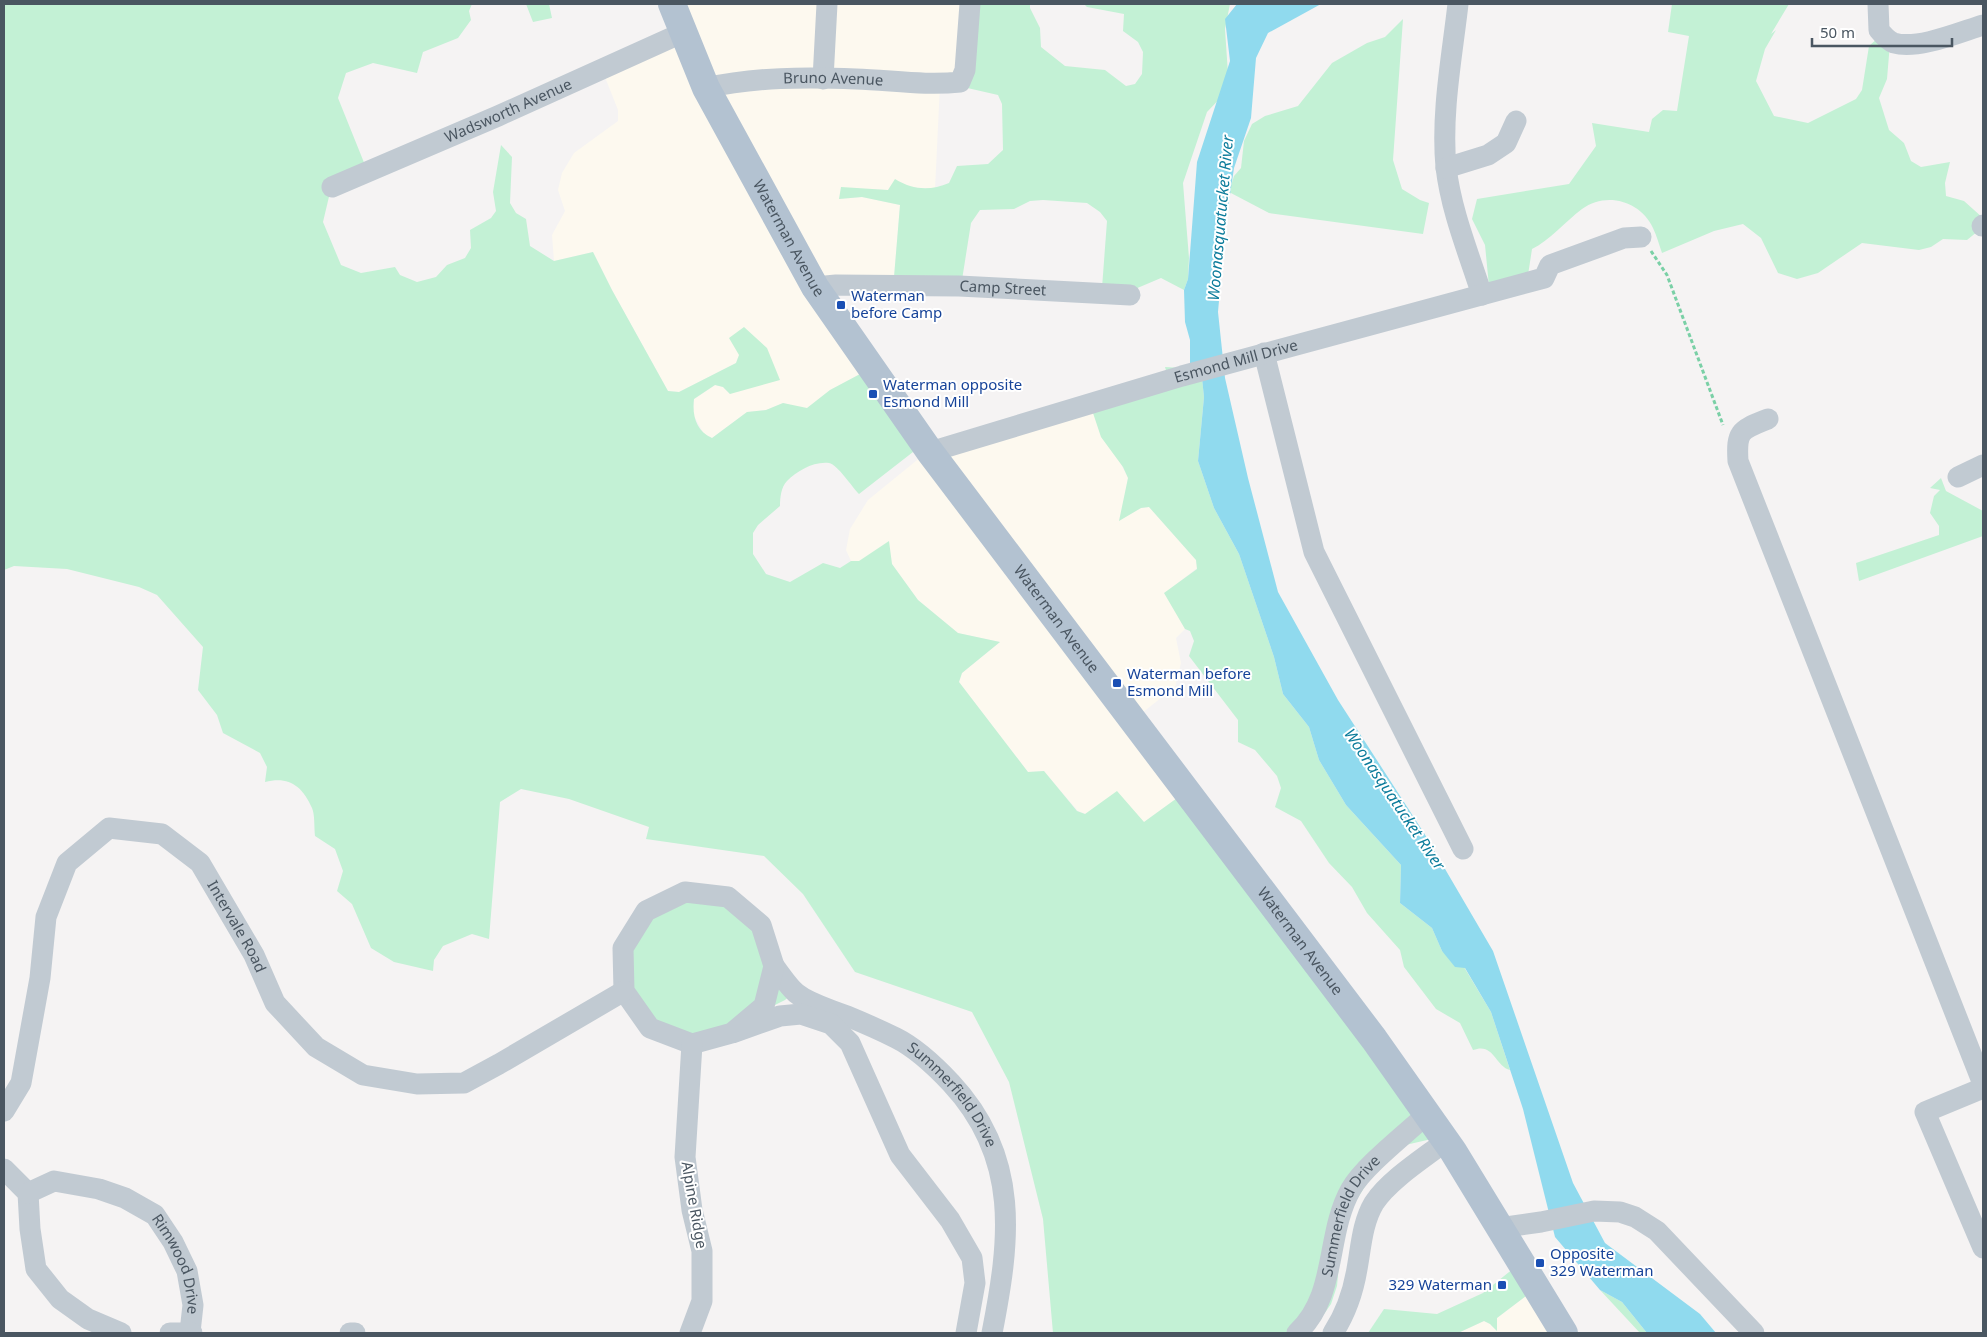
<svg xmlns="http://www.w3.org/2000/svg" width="1987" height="1337" font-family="'Noto Sans',sans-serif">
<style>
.commercial{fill:#fdf9ef}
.green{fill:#c3f1d5}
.water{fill:#90daee}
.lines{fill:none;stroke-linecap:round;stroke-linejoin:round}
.path{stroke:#7ad0a6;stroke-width:3;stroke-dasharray:4 2.5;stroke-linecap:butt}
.minor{stroke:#c1cad2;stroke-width:21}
.major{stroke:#b3c2d1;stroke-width:28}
.transit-dot{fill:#1a4fb4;stroke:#fff;stroke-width:2}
.labels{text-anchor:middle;stroke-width:4;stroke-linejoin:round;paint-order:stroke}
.street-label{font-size:15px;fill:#4a5661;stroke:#fff}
.transit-label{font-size:15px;fill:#164399;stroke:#fff;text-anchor:start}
.water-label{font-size:16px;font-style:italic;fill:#0c7c9b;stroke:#fff}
</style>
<rect width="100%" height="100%" fill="#f5f3f3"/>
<path class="commercial" d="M671 4H967L960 75 940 85 935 189 908 187 895 180 888 190 841 188 840 199 862 197 900 205 894 277 821 279 862 373 830 390 806 409 783 403 766 410 747 412 712 438 704 434 693 414 694 399 715 385 723 387 730 394 739 355 736 363 679 392 668 391 612 290 593 252 554 261 552 235 565 211 558 190 562 173 574 153 618 121V110L603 72 682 34Z
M1089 401 1128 478 1120 520 1141 508 1149 507 1196 560 1197 568 1165 593 1185 629 1176 638 1181 663 1175 687 1133 720 1184 793 1144 822 1086 814 1078 811 1044 771 1028 772 959 682 962 673 1000 642 958 633 918 600 892 564 851 561 846 550 850 529 868 500 927 452Z
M1534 1290 1563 1333H1458L1484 1321 1490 1324 1496 1330 1497 1318Z"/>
<path class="green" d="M4 4H472L469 11 471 20 458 38 423 52 417 73 373 63 346 73 338 98 365 165 332 184 323 222 341 265 361 273 395 267 400 275 417 282 436 277 447 265 465 258 471 248 470 230 491 218 496 211 493 192 501 145 512 157 510 203 516 213 526 219 530 246 554 261 593 252 612 290 668 391 679 392 736 363 739 355 729 338 744 327 767 348 780 380 730 394 723 387 715 385 694 399C692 415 696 431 712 438L747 412 766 410 783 403 807 408 830 390 862 373 922 445 859 494C852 487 838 465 829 463 814 461 797 471 787 481 781 487 780 498 780 506L758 525 753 533V554L766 574 790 582 823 563 840 568 851 561H859L889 541 892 564 918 600 958 633 1000 642 962 673 959 682 1028 772 1044 771 1077 811 1085 814 1117 791 1144 822 1184 793 1436 1138 1388 1149 1343 1222 1337 1286 1331 1304 1311 1333H1053L1043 1219 1009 1082 972 1012 855 972 803 894 764 856 646 839 649 827 569 799 521 789 500 802 489 939 472 934 443 946 434 960 433 971 394 962 371 948 352 904 337 891 343 871 335 849 315 836C314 827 315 815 312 808 302 785 288 776 265 782L267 767 260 753 223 733 217 715 198 690 203 647 157 595 139 587 67 569 14 566 4 570Z
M526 4H549L552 18 533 22Z
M967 4H1030V8L1040 28 1041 47 1065 66 1105 70 1126 86 1135 84 1142 74 1143 52 1138 42 1123 31 1124 14 1087 7 1084 4H1230L1225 29 1229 89 1207 112 1183 183 1189 258 1188 279 1184 290 1161 278 1128 292 1102 288 1107 221 1100 212 1087 203 1043 200 1030 201 1014 209 980 210 971 223 962 280 894 277 900 205 862 197 839 199 841 187 888 190 895 179C913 190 930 191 949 183L957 166 988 164 1003 150 1002 104 998 95 963 87Z
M1672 4H1789L1771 34 1776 30 1765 49 1756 81 1774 116 1808 123 1856 99 1862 90 1869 46 1879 37 1890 43 1887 79 1879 98 1889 130 1904 143 1911 161 1921 167 1950 162 1945 183 1946 196 1964 201 1983 218V227L1967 240 1943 239 1931 247 1919 250 1862 243 1818 273 1797 279 1778 273 1761 238 1743 224 1714 231 1662 253C1659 245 1657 236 1653 228 1641 201 1606 191 1582 209 1566 221 1549 241 1532 249L1526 288 1489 286 1485 245 1472 219 1477 199 1569 184 1596 146 1592 123 1649 132 1652 119 1663 110 1677 111 1689 36 1668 32Z
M1403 19 1393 160 1402 189 1420 200 1429 203 1423 234 1269 213 1229 192 1234 176 1241 168 1244 141 1252 124 1265 116 1298 106 1332 63 1367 43 1385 37Z
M1165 367 1201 369 1204 397 1198 461 1214 508 1239 554 1274 657 1283 694 1309 727 1319 760 1346 805 1401 865 1400 903 1432 928 1442 951 1464 967 1491 1012 1510 1070C1495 1066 1494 1042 1473 1050L1460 1023 1436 1009 1404 967 1400 950 1367 913 1352 887 1329 863 1301 821 1275 807 1281 788 1277 776 1255 750 1238 742V720L1189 656 1194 641 1190 631 1185 629 1164 593 1197 569 1196 560 1149 507 1141 508 1119 521 1128 478 1123 467 1101 437 1089 401 1167 374Z
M1941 478 1946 491 1983 511V536L1859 581 1856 563 1939 535V526L1930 513 1934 496 1940 490 1930 488Z
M707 891 763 917 794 992 785 1000 688 1049 627 1009 635 921Z
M1519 1264 1534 1290 1497 1318V1331L1490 1324 1484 1321 1458 1333H1368L1384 1309 1437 1314 1483 1293Z
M1600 1290 1622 1302 1647 1333H1640Z"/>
<path class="water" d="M1237 4H1321L1268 33 1256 58 1251 118 1234 168 1226 222 1218 312 1225 378 1248 478 1278 592 1338 700 1424 833 1493 951 1573 1183 1605 1243 1700 1314 1716 1333H1647L1622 1302 1600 1290 1555 1237 1523 1109 1491 1012 1465 968 1455 967 1442 951 1432 928 1400 903 1401 865 1346 805 1319 760 1309 727 1283 694 1274 657 1239 554 1214 508 1198 461 1204 397 1201 369H1190V340L1185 322 1184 290 1188 279 1197 162 1230 61 1225 19Z"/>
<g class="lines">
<path class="path" d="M1651 251 1667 275 1723 425"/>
<g class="minor">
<path d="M1458 4C1452 57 1441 113 1446 167 1451 211 1469 254 1482 295"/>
<path d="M1878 4 1879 30C1883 35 1888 41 1894 43 1918 50 1960 32 1983 25"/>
<path d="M823 79 827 4"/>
<path id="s1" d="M706 88C754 77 806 77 856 79 890 80 926 86 960 82L965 70 970 4"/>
<path d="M1446 168 1488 155 1506 143 1516 121"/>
<path id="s2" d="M332 187 498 116 684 32"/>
<path d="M1982 226 1983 225"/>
<path id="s3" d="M815 287 836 285 959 286 1130 295"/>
<path d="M1264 353 1314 552 1463 849"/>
<path d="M1768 419C1741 430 1736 430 1738 461L1983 1084"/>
<path id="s4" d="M930 452 1182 376 1544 278 1550 265 1624 238 1641 237"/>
<path d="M1958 477 1983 465"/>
<path id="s5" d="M774 966C781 975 788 986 796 993 811 1005 830 1009 847 1016 864 1023 880 1030 896 1038 916 1048 936 1067 951 1083 1021 1158 1010 1241 992 1333"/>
<path d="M732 1033 764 1006 774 966 761 925 728 897 685 892 646 911 623 948 624 991 650 1028 692 1044 732 1033 780 1016 801 1014 831 1024 850 1043 900 1155 950 1220 972 1258 975 1283 966 1333"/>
<path d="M1983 1088 1925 1112 1983 1248"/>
<path id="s6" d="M4 1111 21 1083 40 978 46 917 67 863 109 828 162 834 200 863 254 955 275 1003 316 1047 363 1075 417 1084 464 1083 499 1064 624 991"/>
<path d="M4 1169 28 1193 30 1229 36 1269 60 1299 88 1319 121 1333"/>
<path id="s7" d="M28 1193 54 1181 99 1189 125 1198 155 1215 173 1242 187 1271 193 1305 190 1332"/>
<path d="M1499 1228 1541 1222 1594 1211 1620 1212 1635 1217 1657 1231 1754 1333"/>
<path d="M170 1333H192"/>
<path d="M350 1333H355"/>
<path d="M690 1333 702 1301V1251L692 1210 685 1157 692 1044"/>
<path id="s8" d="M1297 1333C1338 1295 1325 1235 1351 1189 1364 1166 1407 1133 1427 1114"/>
<path d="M1333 1333C1346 1313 1353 1293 1357 1269 1361 1248 1362 1223 1374 1203 1389 1180 1424 1158 1446 1141"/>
</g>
<path class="major" id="s9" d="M672 4 706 88 815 287 930 452 1374 1039 1453 1151 1564 1333"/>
</g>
<g class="transit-dot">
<rect x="836" y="300" width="10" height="10" rx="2.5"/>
<rect x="868" y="389" width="10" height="10" rx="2.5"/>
<rect x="1112" y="678" width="10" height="10" rx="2.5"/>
<rect x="1535" y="1258" width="10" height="10" rx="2.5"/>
<rect x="1497" y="1280" width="10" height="10" rx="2.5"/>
</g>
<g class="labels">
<g class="street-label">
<text dy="5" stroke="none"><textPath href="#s1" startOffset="128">Bruno Avenue</textPath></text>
<text dy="5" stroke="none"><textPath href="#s2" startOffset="192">Wadsworth Avenue</textPath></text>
<text dy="5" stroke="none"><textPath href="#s9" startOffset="262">Waterman Avenue</textPath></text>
<text dy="5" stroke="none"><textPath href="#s3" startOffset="188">Camp Street</textPath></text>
<text dy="5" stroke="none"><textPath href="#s4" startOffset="319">Esmond Mill Drive</textPath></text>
<text dy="5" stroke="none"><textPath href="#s9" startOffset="728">Waterman Avenue</textPath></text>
<text dy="5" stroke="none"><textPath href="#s6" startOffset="488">Intervale Road</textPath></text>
<text dy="5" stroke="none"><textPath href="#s9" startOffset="1132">Waterman Avenue</textPath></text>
<text dy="5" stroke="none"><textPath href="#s5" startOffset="226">Summerfield Drive</textPath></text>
<text transform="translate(694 1205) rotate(80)" y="5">Alpine Ridge</text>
<text dy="5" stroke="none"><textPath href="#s8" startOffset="131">Summerfield Drive</textPath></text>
<text dy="5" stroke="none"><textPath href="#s7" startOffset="191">Rimwood Drive</textPath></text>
</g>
<g class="transit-label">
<text x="851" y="301">Waterman<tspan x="851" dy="17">before Camp</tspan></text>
<text x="883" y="390">Waterman opposite<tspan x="883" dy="17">Esmond Mill</tspan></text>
<text x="1127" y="679">Waterman before<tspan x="1127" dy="17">Esmond Mill</tspan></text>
<text x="1550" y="1259">Opposite<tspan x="1550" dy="17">329 Waterman</tspan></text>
<text x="1492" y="1290" text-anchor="end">329 Waterman</text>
</g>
<g class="water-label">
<text transform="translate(1220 218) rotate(-85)" y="6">Woonasquatucket River</text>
<text transform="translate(1395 799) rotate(56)" y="6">Woonasquatucket River</text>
</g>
</g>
<rect width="1987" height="1337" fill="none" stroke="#4a5661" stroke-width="10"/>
<path d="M1812 38v8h140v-8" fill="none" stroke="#4a5661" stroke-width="2.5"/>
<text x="1820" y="38" font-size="15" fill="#4a5661" stroke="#ffffff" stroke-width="4" paint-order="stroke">50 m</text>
</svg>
